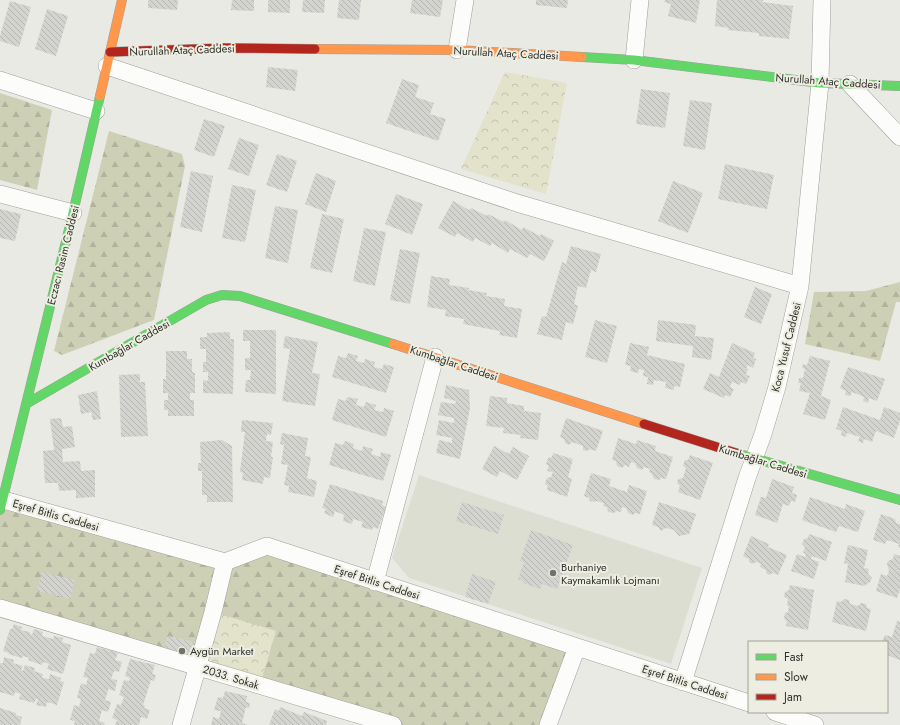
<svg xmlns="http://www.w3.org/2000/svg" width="900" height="725" font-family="Jost,sans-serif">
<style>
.built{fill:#ddded2}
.forest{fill:url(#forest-firs)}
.park{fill:url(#park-crowns)}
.building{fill:url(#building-back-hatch)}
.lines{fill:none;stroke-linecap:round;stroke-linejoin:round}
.street-casing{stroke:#9fa09b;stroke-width:18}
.fast-casing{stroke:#9fa09b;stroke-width:10}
.slow-casing{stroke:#9fa09b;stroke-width:10}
.jam-casing{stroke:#9fa09b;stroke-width:10}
.street{stroke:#fcfcfb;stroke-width:17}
.fast{stroke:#63d668;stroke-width:9}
.slow{stroke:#ff974d;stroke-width:9}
.jam{stroke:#b3261e;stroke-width:9}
.poi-dot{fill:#72726d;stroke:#edede2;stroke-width:1.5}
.labels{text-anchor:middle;stroke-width:4;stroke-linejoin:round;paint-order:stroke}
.street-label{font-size:11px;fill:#31312d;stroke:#edede2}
.poi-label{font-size:11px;fill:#31312d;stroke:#edede2;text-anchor:start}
</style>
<defs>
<pattern id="forest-firs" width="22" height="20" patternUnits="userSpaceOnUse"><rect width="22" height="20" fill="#ced0b6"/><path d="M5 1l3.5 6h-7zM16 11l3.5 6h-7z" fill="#b1b39d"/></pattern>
<pattern id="park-crowns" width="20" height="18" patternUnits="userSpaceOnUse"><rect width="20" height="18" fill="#e2e3ca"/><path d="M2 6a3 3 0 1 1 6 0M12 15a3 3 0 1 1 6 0" fill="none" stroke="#c2c3ae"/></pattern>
<pattern id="building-back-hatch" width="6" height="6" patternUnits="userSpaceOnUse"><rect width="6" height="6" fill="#d3d3cf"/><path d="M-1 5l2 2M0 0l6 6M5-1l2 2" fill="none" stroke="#b6b6b2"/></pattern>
</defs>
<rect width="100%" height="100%" fill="#eaeae5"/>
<path class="built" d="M419 475 702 568 671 664 409 578 392 558Z"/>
<path class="forest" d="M0 93 52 110 37 190 0 180Z
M109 131 182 154 185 166 154 320 62 355 54 351Z
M900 282V302H896L880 361 805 344 814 292 866 291Z
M2 500 225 562 267 546 577 647 548 725H393L260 685 203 645 168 636 162 657 0 608V510Z"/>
<path class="park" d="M505 72 567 83 546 194 461 169Z
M213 612 276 631 260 685 197 667Z"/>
<path class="building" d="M148 0H178L177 10 148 8Z
M232 0H254V11L231 10Z
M268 0H290V13L268 12Z
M303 0H325L324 13 302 12Z
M339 0H361L359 20 337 18Z
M412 0H443L440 17 410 13Z
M536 0H568L567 8 536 5Z
M665 0H700L696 23 668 16 671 4 664 2Z
M717 0H763L762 2 793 6 789 39 759 36V33L728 30 729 28 715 26Z
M10 1 31 7 19 47 0 41V36Z
M47 9 68 16 56 56 35 49Z
M268 67 298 70 295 91 266 87Z
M402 79 419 85 415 97 434 103 430 114 446 119 438 141 386 123Z
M641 89 670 93 665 128 636 124Z
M690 100 712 103 705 150 683 146Z
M204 119 225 126 214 157 194 150Z
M239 138 259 145 249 176 228 169Z
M277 154 297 161 287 192 266 185Z
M725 164 774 175 767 209 718 199Z
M191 171 213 176 202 232 180 227Z
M316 173 336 181 326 212 305 204Z
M673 181 703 193 688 233 658 221Z
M232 185 256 190 245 242 222 238Z
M396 194 423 204 412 235 385 224Z
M453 201 469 210 471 208 487 216 488 214 504 222 505 220 522 230 523 227 540 236 541 234 554 241 544 261 530 254 527 258 510 249 508 253 492 243 490 246 475 238 473 242 457 233 455 237 438 228Z
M275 206 298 210 288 263 265 258Z
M0 209 21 214 15 241 0 238Z
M322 214 344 219 332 273 310 268Z
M364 228 386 232 375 286 353 281Z
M571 246 601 254 596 272 591 270 586 288 578 286 574 304 578 306 573 324 566 322 562 340 537 334 542 316 546 317 562 262 566 264Z
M400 249 420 253 410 304 390 300Z
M431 276 450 279 449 285 469 288 468 290 487 293 486 296 505 299 504 306 522 309 517 338 499 335 500 331 463 324 464 319 445 316 446 310 427 307Z
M755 287 772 294 761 324 744 317Z
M595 320 617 326 607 363 585 357Z
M658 320 696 325 695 336 714 338 711 360 692 357 693 346 656 341Z
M243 330H276V394L245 392 246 380H250L251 370H245V358H250V341H243Z
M230 332V339H234L233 394 203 393V380L208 381V372H203V362H206V349H200V337H207V333Z
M285 336 318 342 312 373 320 374 315 406 282 401 290 349 283 348Z
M630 343 649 347 647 355 685 364 680 387 674 386V390L665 388 666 382 654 380 653 385 647 384 648 377 643 376 644 370 639 369 638 373 630 371 631 366 625 365Z
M732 343 755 353 753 358 756 359 753 368 748 365 746 369H748L746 375 750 376 746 384 741 382 740 385 732 382 730 387 734 389 730 397 725 395 724 398 703 389 710 373 719 377Z
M166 351H187V359H192V372L195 373V393H190V400H194V416H168V410H164V400H168V393H163V379H166Z
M348 353 358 356 356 361 364 363 365 359 375 362 374 367 382 369 384 364 394 367 386 393 332 377 338 356 346 358Z
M810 356 830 361 821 396 831 400 825 420 803 414 810 393 799 391 801 383H798L799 378H803L805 369 802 368 803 364 807 365Z
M848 367 885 379 877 401 869 398 868 403 863 401 864 397 852 392 850 396 845 395 846 391 840 388Z
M140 374V382H145L148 436 121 437 119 375Z
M446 385 469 390 470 408 460 459 436 453 439 440 452 443V438L436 435 439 420 454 423V418L438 415 441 402 455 404 456 401 444 398Z
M97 391 101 419 93 420 91 412 81 414 78 395Z
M490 396 507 398V403L524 406V411L541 413 538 440 520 438 521 435 503 433 504 428 486 426Z
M347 397 358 399 356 405 364 407 366 402 376 405 374 410 383 412 384 408 394 411 386 437 332 420 338 399 346 401Z
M843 407 880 420 884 407 900 413V420L894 438 876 431 872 442 864 439 863 443 858 441 860 437 847 433 846 437 841 435 842 431 836 429Z
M61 418 63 427 72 426 75 447 62 449 63 462 80 461 81 471 95 470V497L76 498V490L59 491 58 483H45L43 451 54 450 50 419Z
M566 418 603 431 596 451 590 449 587 451 583 450V446L572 442 569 445 565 443 564 439 560 437Z
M242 420 273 423 271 435 267 434 266 441 273 442 271 457H273L270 478 264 477 263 484 242 480 243 473 240 472 245 432H241Z
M282 433 308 438 305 456 311 457 307 478 317 481 314 497 288 492 289 486 284 485 288 465 281 464 284 445 280 444Z
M618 438 636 444 637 440 656 446 655 451 673 457 666 479 661 478 659 480 654 479 652 474 649 472 650 469 644 467 642 470 637 468 635 463 631 462 629 467 625 465 622 468 617 466 616 461 612 460Z
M222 440 232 446 233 502H207V495H202V471H198V463H201L200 442Z
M345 441 354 444 353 448 362 451 363 446 373 449 371 454 380 457 381 452 391 455 383 481 329 465 335 443 343 445Z
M494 446 509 454 513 447 529 456 517 480 500 471 497 477 482 469Z
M553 453 573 459 568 477 572 479 567 497 547 490 548 486 545 484 547 478 551 477 553 472 547 471 549 466 546 464 548 458 552 457Z
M690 455 713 463 700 500 678 492 680 486 677 483 678 479 683 478 686 468 683 466 685 460H688Z
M591 473 611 479 609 486 627 492 629 485 647 491 640 514 635 513 633 515 628 513 626 508 622 507 621 512 616 511 614 513 608 512 607 507 603 506 604 503 596 501 595 502 590 501 589 498 584 496Z
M772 479 794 487 792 493 797 495 795 502 791 501 789 506 783 504 777 523 755 515 761 497 766 498Z
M330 484 383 501 382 505 386 507 378 529 373 527 372 530 361 527 363 522 353 519 352 524 343 521 344 515 335 511 333 517 324 513 326 509 322 508Z
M810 497 845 509 846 504 865 511 858 532 839 526 836 532 802 520Z
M462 502 504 515 498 534 456 521Z
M659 502 696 514 689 534 679 536 674 530 666 528 661 531 658 527 652 525Z
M881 514 895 519 896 523 900 524V548L898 547 899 544 887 540 885 544 873 540Z
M531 530 573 545 557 589 542 584 540 589 523 583V581L518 579 524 562 520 561Z
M809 534 832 542 826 561 812 556 811 559 819 562 814 579 791 571 797 554 805 557 806 554 803 553 805 547 802 544 804 539 808 538Z
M751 536 769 544 768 547 787 555 778 575 773 573 769 575 766 573V570L760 567 761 564 756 562 752 564 749 562V559L743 556Z
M848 545 868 550 864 568 869 569 868 574 872 578 870 582 864 586 845 582 848 564 844 563Z
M894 554 900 556V589L897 598 876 591 881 574 887 576 889 571 887 564 888 561 893 559Z
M42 572 75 580 71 599 37 591Z
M472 574 496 582 488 604 465 597Z
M790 585 814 590 808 630 786 626 787 622 784 618 785 613 788 612 789 606H787L788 599 784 597 785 592 789 590Z
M844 599 849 600 850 604 858 606 861 603 866 604 867 608 871 609 866 631 832 622 837 601 841 602Z
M897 621 900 622V660L887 655V642H882L885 635 892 637Z
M14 624 22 627 21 630 30 632V634L32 635 34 629 43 632 42 636 53 639 54 636 63 638 62 642 71 645 63 674 47 669 49 664 43 662 42 665 28 660 29 658 23 656 22 658 8 654 9 653 3 651 10 629H12Z
M168 636 203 645 197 667 162 657Z
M97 647 118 653 115 660 122 662 119 672 114 671 111 679 117 680 115 691 108 689V691L105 700 111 702 108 712 102 710 99 721 105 723 104 725H74L75 721 70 720 74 705 79 707 81 699 77 698 81 683 86 685 88 678 83 677 90 653 95 654Z
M4 657 14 660 13 663 23 666 21 670 23 671 25 665 35 668 34 671 43 674 42 678 49 679 50 674 61 678 60 681 64 682 57 705 47 702 46 707 36 705 38 699H36L34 703 19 699 21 694 15 692 14 696 0 692V663H3Z
M130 659 155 665 152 674 156 675 154 681 151 680 143 705 145 706 144 708 150 710 147 719 141 717 139 725H115L117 720 112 718 117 704 121 705 124 697 119 695 124 680 129 681 130 678 125 676Z
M225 691 247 696 246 702 250 703 249 708 246 707 242 723 247 725H211L213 717 219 719 221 711 214 710 218 697 223 698Z
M280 707 302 716 304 712 327 721 326 725H269L275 709 279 711Z
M0 708 16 713V715L22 717 20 725H0Z"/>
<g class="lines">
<g class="street-casing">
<path id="street" d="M457 50 465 0
M634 60 640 0
M107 66 517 203 800 286
M0 80 96 111
M850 84 900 137
M0 194 73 213
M0 499 225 562 267 546 749 703
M375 582 435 357
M0 608 393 725
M683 682 747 478 763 434 777 387 800 286 820 83 822 0
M775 712 815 725
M181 725 213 612 225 562
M548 725 577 647"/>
</g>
<g class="fast-casing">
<path id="fast" d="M582 57 634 60 820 83 900 86
M26 404 206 300 222 295 240 296 393 344
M736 453 900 500
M0 510 73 213 100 96"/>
</g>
<g class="slow-casing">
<path id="slow" d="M315 49 457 50 582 57
M100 96 122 0
M393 344 644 424"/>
</g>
<g class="jam-casing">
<path id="jam" d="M110 52 224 48 315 49
M644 424 736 453"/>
</g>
<use href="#street" class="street"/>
<use href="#fast" class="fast"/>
<use href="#slow" class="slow"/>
<use href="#jam" class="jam"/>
</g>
<g class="poi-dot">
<circle cx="553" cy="573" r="4"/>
<circle cx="182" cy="651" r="4"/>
</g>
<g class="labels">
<g class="street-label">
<text transform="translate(182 50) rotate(-2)" y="4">Nurullah Ataç Caddesi</text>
<text transform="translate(506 53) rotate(3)" y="4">Nurullah Ataç Caddesi</text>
<text transform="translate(828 81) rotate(4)" y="4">Nurullah Ataç Caddesi</text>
<text transform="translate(63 255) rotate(-76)" y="4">Eczacı Rasim Caddesi</text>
<text transform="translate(129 345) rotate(-30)" y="4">Kumbağlar Caddesi</text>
<text transform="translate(786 347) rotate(-76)" y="4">Koca Yusuf Caddesi</text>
<text transform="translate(454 363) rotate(18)" y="4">Kumbağlar Caddesi</text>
<text transform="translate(763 461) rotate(17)" y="4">Kumbağlar Caddesi</text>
<text transform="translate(56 515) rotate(16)" y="4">Eşref Bitlis Caddesi</text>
<text transform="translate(377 582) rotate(18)" y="4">Eşref Bitlis Caddesi</text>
<text transform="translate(231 677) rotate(17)" y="4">2033. Sokak</text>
<text transform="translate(685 682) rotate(18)" y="4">Eşref Bitlis Caddesi</text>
</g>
<g class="poi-label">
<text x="561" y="571">Burhaniye<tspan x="561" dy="13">Kaymakamlık Lojmanı</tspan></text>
<text x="190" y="655">Aygün Market</text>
</g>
</g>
<rect x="748" y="641" width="140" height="72" fill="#edede2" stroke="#a2a29a"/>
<rect x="756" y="654" width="20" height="6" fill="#63d668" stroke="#a2a29a"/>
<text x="784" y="661" font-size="12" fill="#31312d">Fast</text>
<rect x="756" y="674" width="20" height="6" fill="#ff974d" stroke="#a2a29a"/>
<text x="784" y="681" font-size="12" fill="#31312d">Slow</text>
<rect x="756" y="694" width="20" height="6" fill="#b3261e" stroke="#a2a29a"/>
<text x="784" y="701" font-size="12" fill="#31312d">Jam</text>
</svg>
